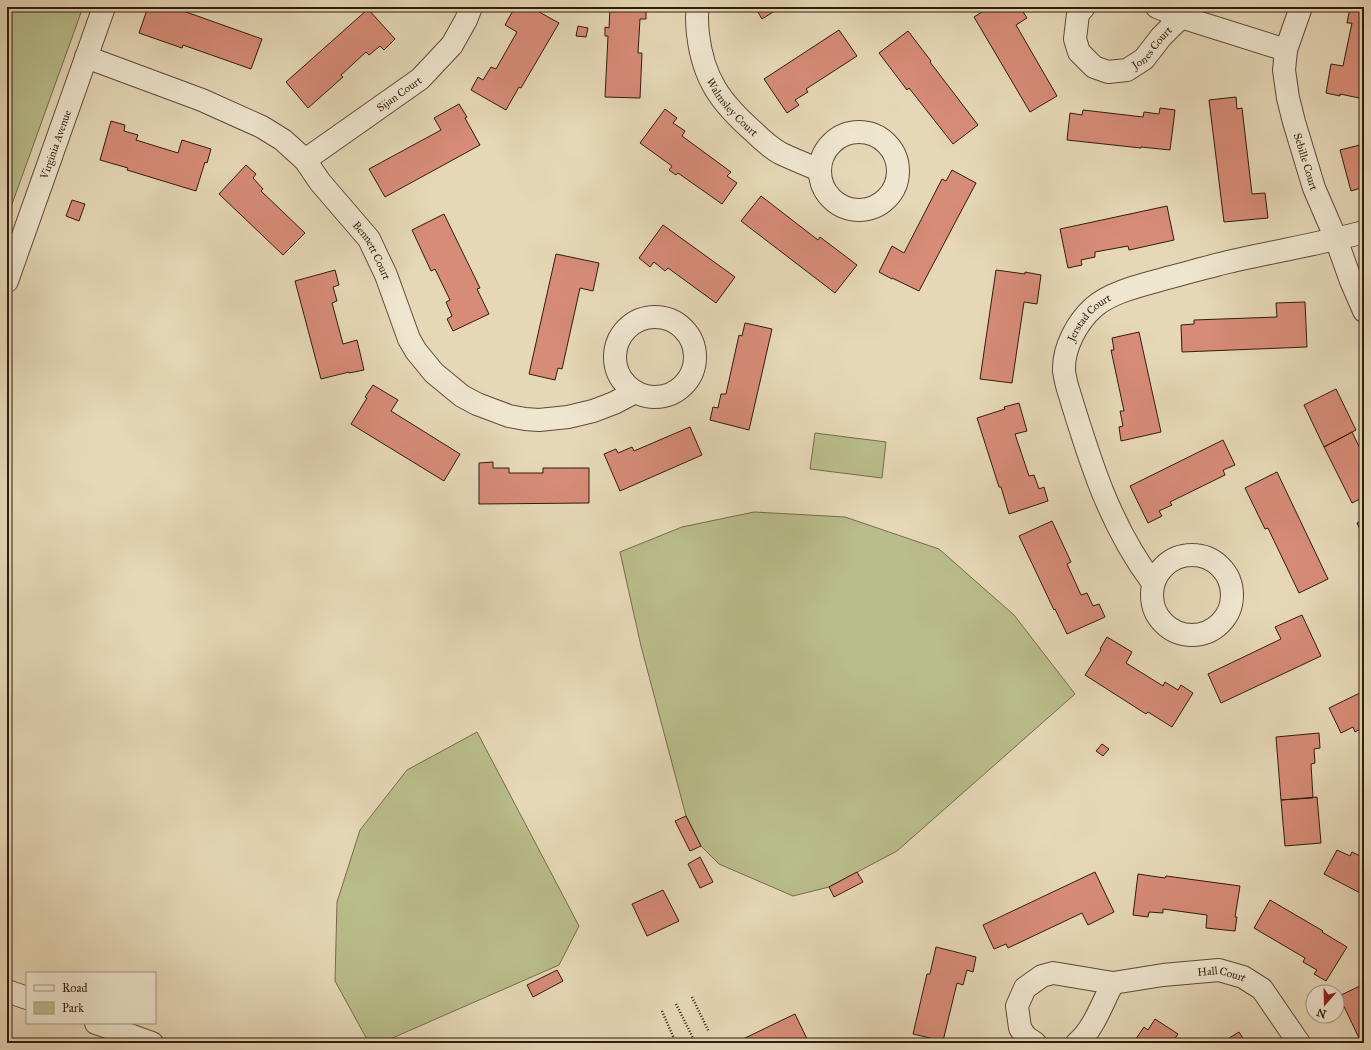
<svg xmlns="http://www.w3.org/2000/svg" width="1371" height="1050" font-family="'IM FELL Great Primer',serif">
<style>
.green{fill:#b9bd8b;stroke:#766c4c}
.building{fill:#d78c78;stroke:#321b0d}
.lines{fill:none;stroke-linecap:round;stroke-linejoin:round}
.minor-casing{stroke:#5f4a38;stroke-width:24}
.path{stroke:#321b0d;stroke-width:2.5;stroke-dasharray:1 2;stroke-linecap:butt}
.minor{stroke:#efe6d0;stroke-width:22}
.labels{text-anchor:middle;stroke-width:3;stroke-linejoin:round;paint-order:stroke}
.street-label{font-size:11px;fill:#321b0d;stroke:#efe6d0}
</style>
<rect width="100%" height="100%" fill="#e6d8b7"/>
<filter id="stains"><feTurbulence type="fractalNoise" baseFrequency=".005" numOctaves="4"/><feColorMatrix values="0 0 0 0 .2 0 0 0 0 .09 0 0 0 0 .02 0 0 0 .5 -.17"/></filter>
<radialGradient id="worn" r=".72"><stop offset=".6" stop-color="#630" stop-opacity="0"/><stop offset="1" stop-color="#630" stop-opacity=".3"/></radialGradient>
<path class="green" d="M7 7H83L7 218Z
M815 433 886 442 882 478 810 469Z
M754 512 845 517 939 549 1014 615 1075 694 897 851 829 887 793 896 719 864 701 846 686 816 641 646 620 552 682 527Z
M477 732 579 926 559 965 381 1043H369L335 981 337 902 360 830 407 770Z"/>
<path class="building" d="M148 7H172L262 39 251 69 183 45 182 48 139 33Z
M515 7H533L532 8 559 23 521 88 519 87 506 110 471 90 478 77 483 80 491 67 496 69 517 32 505 25Z
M610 7H646V19H640L638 53H642L640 98 605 97 608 36H605V27L609 28Z
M755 7H781L762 19Z
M990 7H1020L1027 18 1016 25 1057 96 1030 112 974 17Z
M1345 7H1364V99L1340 94V96L1326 93 1331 64 1343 66 1352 23H1347L1350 8Z
M368 9 395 39 384 50 380 46 369 55 366 52 341 75 343 77 308 108 286 82Z
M578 26 588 28 586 37 576 36Z
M839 30 857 56 806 89 808 92 795 100 799 105 787 113 764 79Z
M908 31 931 61 930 62 978 125 953 144 909 88 907 90 879 53Z
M1236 97 1237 109 1242 108 1252 194 1265 193 1268 218 1224 222 1209 100Z
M459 104 467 117 465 118 480 145 385 197 369 169 441 130 434 118Z
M1160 108 1175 110 1170 150 1141 147V148L1067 140 1070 113 1082 115 1083 110 1143 117 1144 112 1159 114Z
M665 109 677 118 673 123 685 131 682 136 731 172 727 176 737 183 722 204 678 173 676 175 669 170 672 166 640 143Z
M111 121 125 125 124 131 138 135 136 140 178 153 182 140 211 149 207 163 205 162 196 191 127 170 128 168 100 160Z
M1364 144V187L1351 191 1340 150Z
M246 165 256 174 253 178 263 189 261 191 305 233 283 255 219 194Z
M952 170 976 183 919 291 892 278V279L879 272 892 246 904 253 942 179 946 181Z
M761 196 818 240 820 237 857 265 835 293 741 221Z
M72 200 85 204 79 221 66 216Z
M1167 206 1174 240 1129 250 1128 246 1095 252V257L1081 260 1082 265 1068 268 1060 229Z
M444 214 480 288 477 289 489 314 453 331 447 319 452 316 446 302 450 300 435 269 431 271 412 230Z
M663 225 735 277 716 303 668 268 665 271 654 262 650 267 639 258Z
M556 254 599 263 593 291 580 288 562 369 558 368 555 380 529 374Z
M335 270 339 285 333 287 337 301 332 303 343 344 357 340 364 370 349 373V372L321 379 295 281Z
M996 270 1025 274V272L1041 275 1037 304 1024 302 1012 383 980 379Z
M1305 302 1307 347 1182 352 1181 325 1194 324V320L1277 317 1276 303Z
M745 323 772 329 749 430 710 420 713 407 718 408 721 394H726L739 335 742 336Z
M1139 332 1161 432 1121 441 1119 427 1123 426 1120 411H1124L1111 350H1114L1112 338Z
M373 385 398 400 391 411 460 454 444 481 351 424 367 398 365 397Z
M1336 389 1356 430 1324 447 1304 405Z
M1019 403 1027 431 1015 434 1029 476 1034 475 1039 489 1044 487 1048 501 1009 514 1001 487H999L977 418 1005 409 1004 407Z
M690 427 702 455 620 491 604 454 616 449 618 453 632 447 634 451Z
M1352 432 1364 457V497L1352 503 1324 447Z
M1223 440 1235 465 1223 470 1225 475 1170 502 1172 505 1159 511 1162 516 1148 523 1130 486Z
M493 462V468H509V473H543V468H589V503L479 504V463Z
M1277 472 1328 579 1299 593 1268 528 1265 529 1245 488Z
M1364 519V538L1357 523Z
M1052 521 1071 562 1067 564 1081 595 1087 593 1093 606 1099 604 1105 617 1067 634 1055 609 1054 610 1019 536Z
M1302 615 1321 656 1221 703 1208 674 1281 639 1275 627Z
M1107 637 1132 652 1126 663 1163 686 1165 682 1178 690 1181 685 1193 693 1172 727 1148 712 1146 714 1085 675 1101 650 1100 649Z
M1364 691V727L1355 732 1353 727 1341 733 1329 708Z
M1319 733 1320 748 1314 749 1315 763 1311 764 1313 798 1281 800 1276 737Z
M1102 744 1109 749 1103 756 1096 751Z
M1317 797 1321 843 1285 846 1281 800Z
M686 816 701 846 690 851 675 821Z
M1337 850 1350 856 1352 852 1364 858V895L1324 874Z
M700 857 713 882 700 888 688 864Z
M857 872 863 882 834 897 829 887Z
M1095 872 1114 912 1088 925 1082 913 1008 948 1006 944 994 949 983 925Z
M1138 874 1165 878 1166 876 1240 886 1235 917H1237L1235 931 1206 928 1207 915 1163 909V913L1149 912 1148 917 1133 915Z
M663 890 679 921 647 936 632 904Z
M1270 900 1323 931 1322 932 1347 947 1326 981 1314 974 1317 970 1303 962 1305 958 1254 928Z
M936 947 976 957 973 972 967 970 963 985 957 983 943 1041 913 1034 927 974H930Z
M557 970 563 981 533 997 527 985Z
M1364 984V1041L1362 1037 1359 1038 1339 996Z
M795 1014 809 1043H735L774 1024Z
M1155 1019 1178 1034 1172 1043H1133L1144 1027 1148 1030Z
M1239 1032 1246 1043H1221Z"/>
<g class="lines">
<g class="minor-casing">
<g id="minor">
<path id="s1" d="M698 7C696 16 697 25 698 34 703 79 721 103 754 132 762 140 770 147 780 153 792 159 806 164 819 170"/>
<path id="s2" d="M1084 7 1078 14 1075 39 1079 52 1094 67 1108 72 1127 70 1144 59 1161 37 1181 17 1157 7"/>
<path id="s3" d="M1301 7 1286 50 1284 70 1288 98 1294 122 1314 188 1336 239 1351 281 1364 311"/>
<path d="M1181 17 1286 50"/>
<path id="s4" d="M86 57 202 100 262 127 283 140 305 160 320 182 369 239 386 275 409 339 416 351 434 373 462 396 477 404 509 416 525 419 539 420 568 417 593 411 614 403 635 392"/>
<circle cx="859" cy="171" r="39"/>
<path id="s5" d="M305 160 420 79 452 45 466 20 471 7"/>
<path id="s6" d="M7 281 104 7"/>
<circle cx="655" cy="357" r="40"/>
<circle cx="1192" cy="595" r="40"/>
<path id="s7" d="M1153 583C1109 525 1089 458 1068 389 1066 383 1065 377 1064 371 1063 348 1077 322 1094 307 1112 291 1144 285 1167 278 1183 274 1200 269 1216 265 1265 253 1315 245 1364 232"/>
<path id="s8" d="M1113 983 1163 975 1219 970 1243 977 1262 989 1299 1043"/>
<path d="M7 991 27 998"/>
<path d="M96 1023 152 1043"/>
<path d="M1035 1043 1026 1037 1020 1028 1017 1006 1025 988 1042 976 1053 973 1113 983C1102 1003 1094 1029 1077 1043"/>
</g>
</g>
<path class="path" d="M692 997 709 1032
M676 1004 694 1040
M662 1011 676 1043"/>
<use href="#minor" class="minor"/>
</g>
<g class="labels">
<g class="street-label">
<text dy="4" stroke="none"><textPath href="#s2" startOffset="137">Jones Court</textPath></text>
<text dy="4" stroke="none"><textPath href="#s5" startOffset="115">Sijan Court</textPath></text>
<text dy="4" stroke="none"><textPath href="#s1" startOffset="110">Walmsley Court</textPath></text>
<text dy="4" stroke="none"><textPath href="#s6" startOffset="145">Virginia Avenue</textPath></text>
<text dy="4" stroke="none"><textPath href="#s3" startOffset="160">Sebille Court</textPath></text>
<text dy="4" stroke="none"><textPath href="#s4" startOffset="357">Bennett Court</textPath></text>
<text dy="4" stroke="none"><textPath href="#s7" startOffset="293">Jerstad Court</textPath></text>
<text dy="4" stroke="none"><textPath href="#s8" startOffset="110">Hall Court</textPath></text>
</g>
</g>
<rect width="1371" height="1050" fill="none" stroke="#e6d8b7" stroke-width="24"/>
<rect x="8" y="8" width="1355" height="1034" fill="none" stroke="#321b0d" stroke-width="2"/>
<rect x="12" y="12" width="1347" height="1026" fill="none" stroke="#321b0d"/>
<rect x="26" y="972" width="130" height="52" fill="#efe6d0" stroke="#a39582"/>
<rect x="34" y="985" width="20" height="6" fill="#efe6d0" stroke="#a39582"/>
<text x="62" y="992" font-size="12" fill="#321b0d">Road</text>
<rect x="34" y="1002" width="20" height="12" fill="#b9bd8b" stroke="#a39582"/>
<text x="62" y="1012" font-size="12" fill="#321b0d">Park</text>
<g transform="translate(1325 1004) rotate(200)"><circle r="19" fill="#efe6d0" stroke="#a39582"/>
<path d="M0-3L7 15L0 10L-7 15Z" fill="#8f2418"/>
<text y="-6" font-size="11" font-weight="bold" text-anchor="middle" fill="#321b0d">N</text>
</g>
<rect width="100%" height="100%" filter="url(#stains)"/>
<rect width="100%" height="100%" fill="url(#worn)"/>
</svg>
